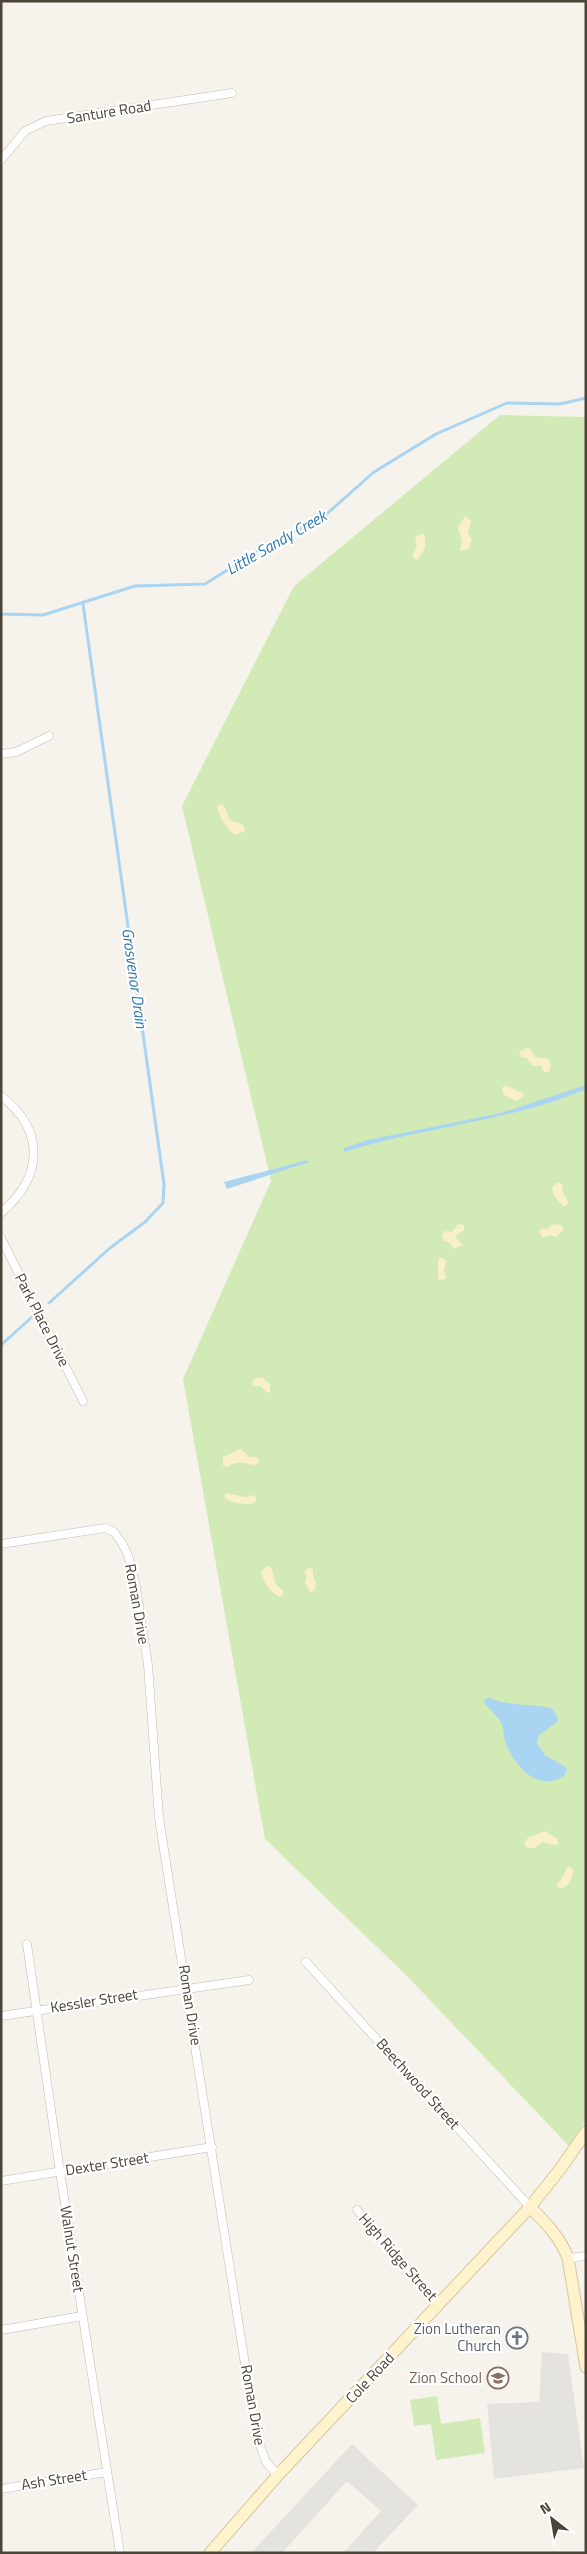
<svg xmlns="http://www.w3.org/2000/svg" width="587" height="2554" font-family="'Titillium Web',sans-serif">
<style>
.green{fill:#d2eab5}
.sand{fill:#f9efc9}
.parking{fill:#e5e3e0}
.water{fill:#a9d4f2}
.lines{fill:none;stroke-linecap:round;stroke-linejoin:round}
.stream{stroke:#a9d4f2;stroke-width:3}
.street-casing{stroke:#c2bbae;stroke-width:9}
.secondary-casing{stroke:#d6c79b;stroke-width:13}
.street{stroke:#fff;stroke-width:8}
.secondary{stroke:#fff3cd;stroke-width:11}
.labels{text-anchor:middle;stroke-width:4.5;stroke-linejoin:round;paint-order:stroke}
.street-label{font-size:15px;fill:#4b4439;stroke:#fff}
.worship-label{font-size:15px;fill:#5b616d;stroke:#fff;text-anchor:end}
.education-label{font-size:15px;fill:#785e54;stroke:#fff;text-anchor:end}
.water-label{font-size:16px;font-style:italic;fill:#2e7ab2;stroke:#fff}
</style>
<rect width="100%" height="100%" fill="#f6f3ec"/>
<path class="green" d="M500 415 586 417V2120L569 2146 406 1975 265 1839 183 1379 271 1181 182 806 294 586Z
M437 2396 441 2424 480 2418 485 2453 436 2460 431 2424 414 2426 410 2400Z"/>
<path class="sand" d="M465 516 471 521 468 533 472 539 468 549 460 551 462 542 458 528Z
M423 533 425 537V549L416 561 412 555 417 545 415 537Z
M221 804 224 806 230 820 243 825 245 831 235 835C226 829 220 817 217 807Z
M527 1048 530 1049 535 1057 548 1059 551 1065 549 1071 544 1073 541 1066H533L527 1058 521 1057 519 1052Z
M505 1085 523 1093 524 1096 516 1101 503 1094 502 1088Z
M557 1182 562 1184 563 1193 569 1203 564 1207 555 1197 552 1188Z
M458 1224 464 1225V1230L455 1236 462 1245 454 1249 450 1243 443 1240 442 1235 445 1231 452 1232Z
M552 1224 561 1225 564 1229 556 1237 549 1235 542 1238 539 1230 544 1228 547 1230Z
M440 1257 447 1261 444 1269 446 1278 442 1280 438 1279V1261Z
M256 1378H263L270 1384V1392L267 1393 261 1386H253L252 1381Z
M240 1449 250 1457H257L259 1461 257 1465C246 1465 239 1459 228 1467L223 1466V1457Z
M226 1493 245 1497 254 1495 257 1499 253 1504C242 1504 233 1504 224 1497Z
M267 1566 272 1568 275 1583 284 1592 280 1597C269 1591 264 1584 261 1571Z
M310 1567 313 1570V1577L316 1583 315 1590 310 1593 305 1582 307 1577 304 1571Z
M545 1831 558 1839V1844L555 1845 542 1842 535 1848H527L524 1843 528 1838Z
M568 1866 573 1869C573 1879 569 1887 559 1889L556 1884 561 1880Z"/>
<path class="parking" d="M542 2352 568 2354 584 2468 494 2479 487 2404 539 2402Z
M352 2444 418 2505 373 2553H343L381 2511 347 2481 282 2553H251Z"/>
<path class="water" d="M586 1085V1089C509 1122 423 1127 344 1152V1148L368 1140 501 1113Z
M308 1160 309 1162 227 1189 224 1182Z
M489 1697C509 1708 533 1702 553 1709L558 1719 557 1722 539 1735 537 1743 545 1755 567 1768 565 1775C538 1794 514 1766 505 1741 503 1736 504 1730 502 1725 500 1718 490 1710 485 1704L484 1701Z"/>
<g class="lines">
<path class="stream" d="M1 614 43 615 135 586 205 584 269 544 321 519 374 472 436 434 507 403 560 404 586 398
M49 1303 110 1248 145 1222 163 1203 164 1184 83 604
M1 1345 32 1317"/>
<g class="street-casing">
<path id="street" d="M1 160 25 131 46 121 232 93
M1 754 16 752 49 736
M1 1096C46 1131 43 1177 1 1213
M1 1238 83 1401
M1 1544 105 1528 114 1532 122 1543 128 1555 136 1587 148 1665 159 1818 256 2434 266 2462 278 2475
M27 1944 60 2172 120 2553
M306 1962 530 2207
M1 2016 249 1980
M1 2181 212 2147
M357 2210 439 2305
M568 2258 586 2256
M1 2330 82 2316
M1 2489 107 2472"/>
</g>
<g class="secondary-casing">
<path id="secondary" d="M530 2207C546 2223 560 2237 568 2258L586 2367
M210 2553 278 2475 530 2207 561 2168 586 2132"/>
</g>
<use href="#street" class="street"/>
<use href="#secondary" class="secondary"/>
</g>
<defs>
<g id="church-ring" transform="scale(1.125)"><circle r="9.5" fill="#fff" stroke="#6b7280" stroke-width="1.5"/><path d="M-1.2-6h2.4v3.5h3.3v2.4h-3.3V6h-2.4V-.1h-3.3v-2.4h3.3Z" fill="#6b7280"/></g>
<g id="school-ring" transform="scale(1.125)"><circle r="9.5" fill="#fff" stroke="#8d6e63" stroke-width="1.5"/><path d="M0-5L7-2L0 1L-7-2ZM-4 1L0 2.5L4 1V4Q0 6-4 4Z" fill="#8d6e63"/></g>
</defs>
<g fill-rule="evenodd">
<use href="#church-ring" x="517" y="2338"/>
<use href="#school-ring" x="498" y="2378"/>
</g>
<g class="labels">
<g class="street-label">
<text transform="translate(109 112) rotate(-9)" y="5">Santure Road</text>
<text transform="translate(42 1320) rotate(63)" y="5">Park Place Drive</text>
<text transform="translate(137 1604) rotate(80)" y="5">Roman Drive</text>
<text transform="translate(94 2001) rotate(-9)" y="5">Kessler Street</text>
<text transform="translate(190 2005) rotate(81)" y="5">Roman Drive</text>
<text transform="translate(418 2084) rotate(48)" y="5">Beechwood Street</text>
<text transform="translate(107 2164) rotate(-9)" y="5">Dexter Street</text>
<text transform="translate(72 2249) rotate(81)" y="5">Walnut Street</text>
<text transform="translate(398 2257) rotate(49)" y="5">High Ridge Street</text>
<text transform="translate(370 2378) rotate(-47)" y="5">Cole Road</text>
<text transform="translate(253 2405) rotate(80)" y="5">Roman Drive</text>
<text transform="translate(54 2480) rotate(-9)" y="5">Ash Street</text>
</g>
<g class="worship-label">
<text x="501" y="2334">Zion Lutheran<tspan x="501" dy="17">Church</tspan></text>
</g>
<g class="education-label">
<text x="482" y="2383">Zion School</text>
</g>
<g class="water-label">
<text transform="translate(276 542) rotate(-30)" y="6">Little Sandy Creek</text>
<text transform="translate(135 978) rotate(82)" y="6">Grosvenor Drain</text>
</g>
</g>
<rect width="587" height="2554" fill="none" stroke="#4b4439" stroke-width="5"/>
<g transform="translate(552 2519) rotate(329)" stroke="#ffffff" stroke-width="4" paint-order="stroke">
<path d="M0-4L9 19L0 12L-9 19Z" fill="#4b4439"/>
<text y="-8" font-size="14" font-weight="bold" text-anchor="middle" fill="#4b4439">N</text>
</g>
</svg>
